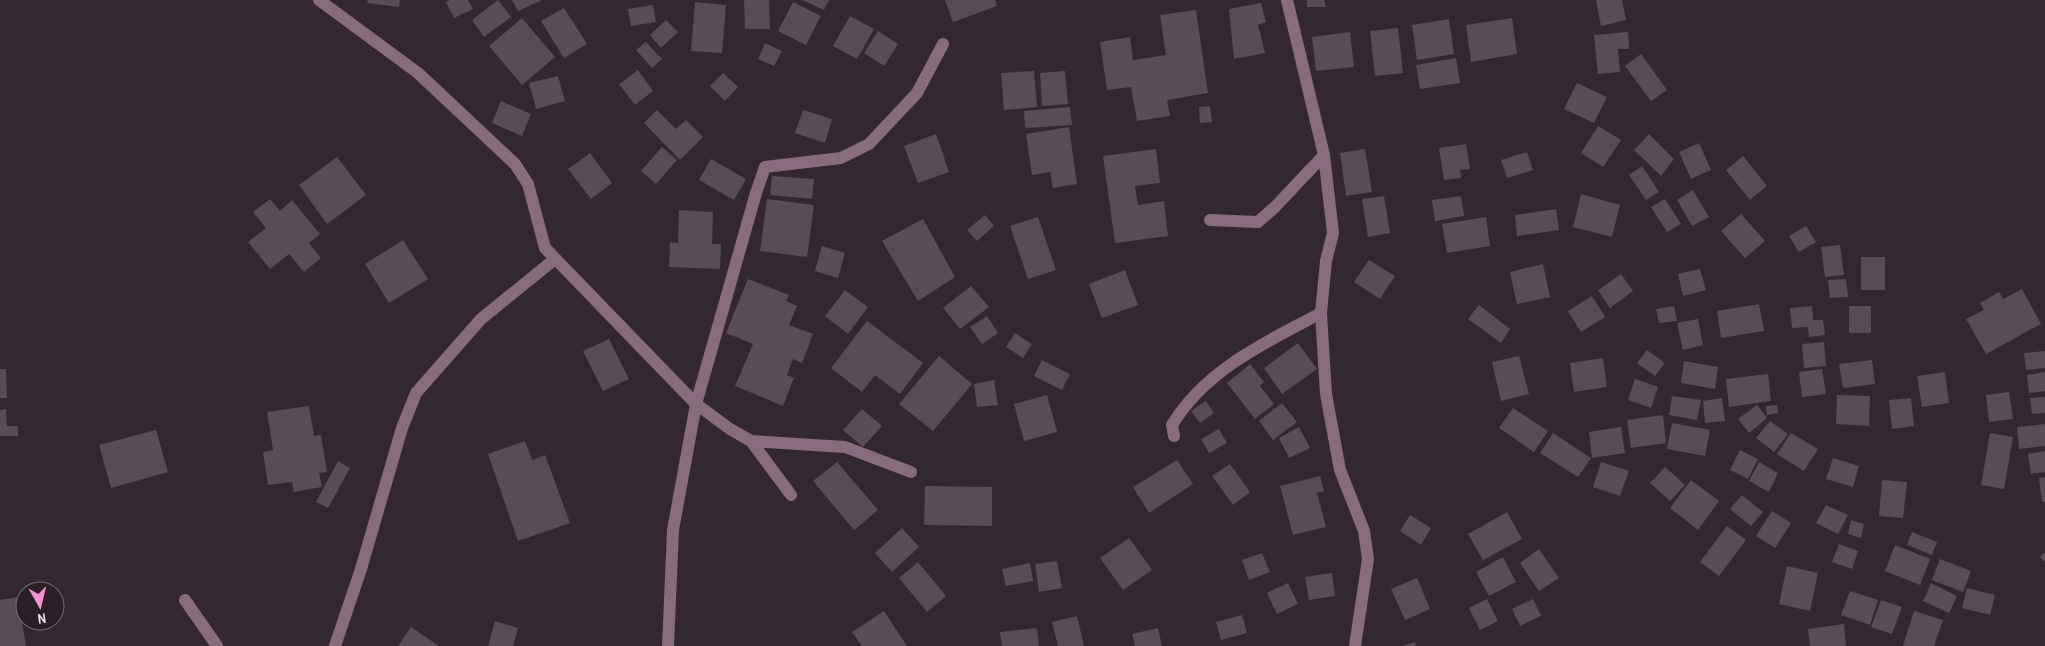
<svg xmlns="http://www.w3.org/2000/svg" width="2045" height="646" font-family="'Archivo Narrow',sans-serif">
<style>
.building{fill:#594c54}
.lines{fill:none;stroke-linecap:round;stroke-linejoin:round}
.minor{stroke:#866c7c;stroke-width:12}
</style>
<rect width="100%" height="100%" fill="#342830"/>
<path class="building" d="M368 0H400L399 7 367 3Z
M449 0H468L473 9 454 18 446 2Z
M498 0 511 17 484 37 472 20Z
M512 0H542L518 11Z
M744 0H769L770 29H745Z
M802 0H829L824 10Z
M945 0H995L997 6 953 22Z
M1307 0H1324L1326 7H1307Z
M1596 0H1622L1626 20 1601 26Z
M695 2 726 5 722 53 691 51Z
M793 2 821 16 806 45 778 31Z
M1261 3 1266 22 1258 25 1265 53 1234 59 1229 9Z
M653 5 656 22 631 26 628 9Z
M564 8 587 44 564 58 541 21Z
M1196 10 1208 93 1167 100 1170 116 1137 121 1131 87 1107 90 1100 42 1130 37 1133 60 1166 55 1160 15Z
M850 16 874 29 857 59 833 46Z
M522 18 555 57 522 85 489 46Z
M1512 18 1517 54 1471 62 1466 25Z
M1449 19 1454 54 1417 60 1412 25Z
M666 20 678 32 661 48 650 35Z
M1398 28 1403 73 1375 76 1370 31Z
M878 31 898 44 884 66 864 53Z
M1350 32 1354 67 1316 71 1312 37Z
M1628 32 1629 49H1618L1620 72 1598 74 1594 35Z
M646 42 662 59 652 68 636 50Z
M765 43 782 51 774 66 758 59Z
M1641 54 1667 90 1651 101 1625 66Z
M1456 58 1460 83 1420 89 1416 65Z
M638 70 653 91 635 105 619 84Z
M1034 71 1037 107 1004 110 1001 73Z
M1065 71 1068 104 1042 106 1040 73Z
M723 73 738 87 725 101 710 86Z
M558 76 565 101 536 109 529 83Z
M1577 83 1607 97 1594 123 1564 109Z
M501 101 531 114 522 136 492 123Z
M1210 106 1212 122 1200 123 1199 107Z
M1070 107 1072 125 1025 128 1024 111Z
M657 110 676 129 686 120 703 137 680 160 644 123Z
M803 110 832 119 825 143 795 133Z
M1598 126 1621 140 1603 167 1581 153Z
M1069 127 1077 184 1053 188 1050 172 1032 175 1026 134Z
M936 134 949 172 918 183 904 146Z
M1649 134 1674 159 1661 176 1634 150Z
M1699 143 1711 170 1691 179 1679 152Z
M1466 144 1470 169 1460 170 1461 178 1444 180 1439 148Z
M662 147 677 160 656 184 641 171Z
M1156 149 1160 183 1135 186 1138 205 1164 201 1168 236 1115 243 1103 156Z
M1365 149 1372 192 1346 196 1340 153Z
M1527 152 1533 170 1507 178 1501 160Z
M590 153 612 183 591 199 568 169Z
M1743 156 1767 186 1750 200 1726 170Z
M337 157 366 195 327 224 299 185Z
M711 159 746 179 734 200 699 180Z
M1642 166 1659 192 1646 200 1629 175Z
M772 176 814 179 812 199 770 195Z
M1693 190 1709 217 1692 226 1677 200Z
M1581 194 1620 205 1612 237 1573 227Z
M1384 196 1390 233 1368 237 1362 199Z
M1461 196 1464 216 1435 221 1432 200Z
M270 199 280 211 292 200 320 234 309 243 321 258 304 272 289 254 270 269 248 242 266 228 253 212Z
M767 199 814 205 807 257 760 251Z
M1665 199 1681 224 1667 232 1651 207Z
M1556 209 1559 230 1517 236 1515 215Z
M679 210 713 212 712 244H721L720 269 669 267 670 242 678 243Z
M1741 214 1765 241 1745 258 1721 231Z
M985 215 994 226 977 241 967 230Z
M1038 217 1056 270 1028 279 1010 226Z
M1486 217 1490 246 1447 253 1442 224Z
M923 219 955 277 918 301 882 241Z
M1806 226 1816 242 1799 252 1789 236Z
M403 240 428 279 389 303 365 264Z
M1840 245 1844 275 1825 277 1821 247Z
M822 246 845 253 838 278 815 271Z
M1861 257H1885V290H1861Z
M1369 260 1395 276 1380 299 1354 282Z
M1543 264 1550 297 1517 304 1510 272Z
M1700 269 1706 290 1683 296 1678 274Z
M1125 270 1138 305 1102 318 1089 284Z
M1621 274 1633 291 1610 308 1598 290Z
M748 279 789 295 786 301 797 306 789 325 813 334 802 363 793 359 787 375 794 378 783 406 735 386 753 344 726 333Z
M1846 279 1848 297 1830 298 1828 280Z
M971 286 989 307 960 329 943 308Z
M2022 289 2041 324 1986 354 1966 319 1984 310 1980 303 1999 292 2003 299Z
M845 290 868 307 848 334 825 316Z
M1592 296 1605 317 1581 332 1568 311Z
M1759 304 1764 331 1721 338 1717 311Z
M1479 305 1510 329 1501 343 1468 319Z
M1674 306 1677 321 1659 323 1656 309Z
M1812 306 1813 320H1823L1825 335 1809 337 1808 327 1792 328 1790 308Z
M1849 306H1871V333H1849Z
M987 316 998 333 982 344 970 327Z
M1698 319 1703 345 1683 350 1677 323Z
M867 321 923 363 900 394 875 375 862 392 831 368Z
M1015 333 1032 344 1023 358 1006 347Z
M609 339 629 379 603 391 583 351Z
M1824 342 1826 366 1804 368 1802 344Z
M1298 343 1317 369 1282 394 1264 368Z
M1647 350 1665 363 1655 376 1637 363Z
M2045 351V368L2026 370 2024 353Z
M939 356 972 384 933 431 899 404Z
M1519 356 1529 394 1501 401 1492 362Z
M1603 358 1607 387 1574 392 1570 363Z
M1042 360 1070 374 1062 390 1034 376Z
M1872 360 1875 384 1843 388 1839 364Z
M1684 361 1718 367 1715 389 1681 383Z
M1250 364 1264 382 1260 386 1274 404 1255 419 1227 383Z
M0 369H6L7 398H0Z
M1822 369 1826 394 1802 397 1799 372Z
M1945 372 1949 403 1922 407 1917 376Z
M2045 372V391L2029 393 2027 375Z
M1768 374 1771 401 1729 407 1726 379Z
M1635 379 1658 387 1651 408 1628 400Z
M994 380 998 405 977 407 974 384Z
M2009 392 2013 419 1989 422 1986 395Z
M1047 395 1057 432 1024 441 1014 404Z
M1837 395 1870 396 1869 426 1836 424Z
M1672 396 1701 400 1697 420 1669 415Z
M2045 397V413L2032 414 2030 398Z
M1722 398 1725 421 1705 423 1703 401Z
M1911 398 1914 426 1892 429 1889 400Z
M1206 401 1214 413 1200 423 1191 411Z
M1282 403 1297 422 1273 440 1259 421Z
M1757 405 1767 418 1749 433 1738 419Z
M1777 405 1778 413 1767 415 1766 406Z
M309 406 314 436 321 435 327 472 319 473 322 487 294 492 292 482 268 485 263 452 273 450 267 412Z
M1513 408 1548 431 1534 452 1499 428Z
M6 409 7 426H18V436H0V410Z
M862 409 882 426 863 447 843 430Z
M1663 415 1666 443 1631 448 1627 420Z
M1770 421 1788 434 1774 452 1756 438Z
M1672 423 1710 430 1705 456 1667 449Z
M2045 424V446L2019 449 2017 427Z
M1299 427 1310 448 1289 458 1279 438Z
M1621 427 1625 453 1592 458 1589 432Z
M1219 429 1227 443 1209 453 1201 439Z
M156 430 168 472 111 488 99 445Z
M1553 433 1591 458 1578 477 1540 453Z
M1791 433 1818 449 1804 471 1777 454Z
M1990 433 2013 437 2004 489 1981 485Z
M525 441 532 460 545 455 570 523 518 541 488 454Z
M1740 450 1758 459 1748 479 1730 470Z
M2045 451V472L2031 474 2028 454Z
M1833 458 1859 466 1853 487 1826 479Z
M1177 460 1193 484 1149 513 1133 487Z
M338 461 350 468 328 508 316 502Z
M837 462 878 510 854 530 813 481Z
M1601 462 1629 471 1620 496 1593 487Z
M1759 462 1778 473 1769 492 1749 481Z
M1230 464 1250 492 1233 505 1212 476Z
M1665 467 1685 485 1670 501 1650 483Z
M1320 476 1324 491 1317 493 1326 527 1293 535 1280 486Z
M2045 477V502H2042L2039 478Z
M1691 480 1719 501 1698 530 1670 508Z
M1882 480 1907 482 1903 518 1879 516Z
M925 486 992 487V526L924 525Z
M1742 495 1763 512 1751 526 1730 509Z
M1826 505 1848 515 1838 534 1816 523Z
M1772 511 1791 523 1775 548 1756 536Z
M1507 512 1522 539 1483 560 1468 534Z
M1410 515 1431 528 1421 545 1400 531Z
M1851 520 1864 524 1861 538 1848 534Z
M1727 526 1746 540 1719 576 1700 562Z
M902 528 919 547 892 572 875 553Z
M1912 532 1937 542 1932 555 1907 545Z
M1129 538 1152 570 1123 590 1100 558Z
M1839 544 1858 551 1852 569 1832 562Z
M1895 545 1930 559 1920 585 1885 571Z
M1539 549 1559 578 1539 591 1520 563Z
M2045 552V562L2040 557Z
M1262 553 1270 572 1249 580 1242 560Z
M1503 557 1516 582 1489 596 1476 572Z
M1940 559 1971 571 1963 592 1932 580Z
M1057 561 1062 588 1039 592 1035 564Z
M918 562 946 596 927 612 899 578Z
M1030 563 1033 581 1006 586 1002 569Z
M1787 566 1818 573 1810 611 1779 604Z
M1332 573 1335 596 1309 600 1305 577Z
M1417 578 1430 609 1405 620 1391 589Z
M1288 583 1298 604 1277 614 1267 593Z
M1931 583 1957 596 1949 613 1923 601Z
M1967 588 1995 595 1990 615 1962 608Z
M1850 591 1878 600 1870 625 1841 615Z
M18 597 26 646H0V600Z
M1487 599 1498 621 1480 630 1469 608Z
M1533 599 1541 616 1520 626 1512 609Z
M1881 600 1902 607 1892 634 1871 627Z
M884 611 907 646H862L852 632Z
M1914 611 1943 620 1934 646H1903Z
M1242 615 1247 633 1221 640 1216 622Z
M1077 616 1084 646H1058L1052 622Z
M495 621 518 628 513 646H488Z
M1844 624 1846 646H1810L1808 629Z
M411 627 439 646H398Z
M1037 628 1039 646H1002L1000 632Z
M1158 628 1162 646H1135L1132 634Z
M1415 642 1416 646H1403Z"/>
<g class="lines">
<path class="minor" d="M319 0 418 73 515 164 528 184 545 248 696 404 730 429 751 441 845 447 911 472
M1287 0 1324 155 1333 233 1326 261 1321 313 1326 394 1340 470 1364 531 1368 559 1355 646
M1210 220 1258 222 1275 207 1324 155
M1174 436 1172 425C1205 370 1266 342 1321 313
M751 441 791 495
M185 600 217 646
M335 646 361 569 402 428 416 393 481 319 555 259
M668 646 673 530 696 404 756 193 765 167 841 158 869 144 917 93 943 44"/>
</g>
<g transform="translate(40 606) rotate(172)"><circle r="24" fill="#2a1f26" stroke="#766c72"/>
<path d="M0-4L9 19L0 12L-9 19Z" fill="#f591d2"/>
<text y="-8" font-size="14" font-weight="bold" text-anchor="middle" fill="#e7dfe3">N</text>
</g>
</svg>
